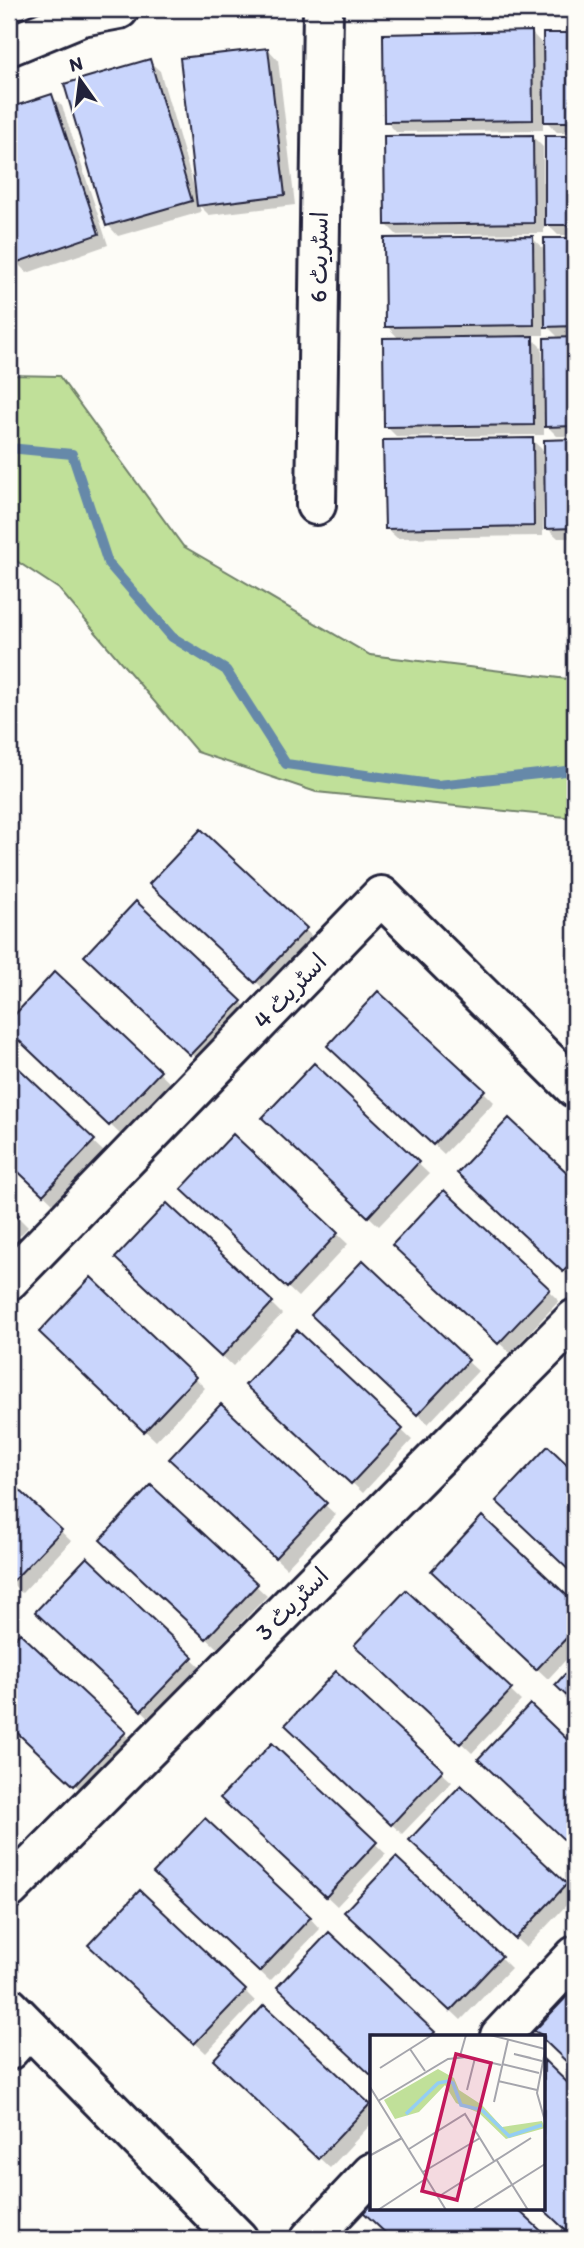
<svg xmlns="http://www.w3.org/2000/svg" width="584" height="2248" font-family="Itim,'Playpen Sans Arabic',sans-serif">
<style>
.green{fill:#c0e099;stroke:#71816a;stroke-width:2}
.shadow{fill:#0003;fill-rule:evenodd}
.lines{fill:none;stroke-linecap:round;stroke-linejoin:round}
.stream{stroke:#6689a9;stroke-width:10}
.building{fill:#c9d5fc;stroke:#22223b;stroke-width:2}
.minor-casing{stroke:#22223b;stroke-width:44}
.secondary-casing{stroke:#22223b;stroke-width:44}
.minor{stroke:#fdfcf7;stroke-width:38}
.secondary{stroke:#fdfcf7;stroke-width:38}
.labels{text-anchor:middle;stroke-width:5;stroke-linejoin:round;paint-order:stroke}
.street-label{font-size:24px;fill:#22223b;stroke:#fdfcf7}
.inset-river{fill:none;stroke:#94cef3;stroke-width:3.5}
.inset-road{fill:none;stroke:#a5a5ac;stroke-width:2}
.view{fill:#c2185b;fill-opacity:0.15;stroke:#c2185b;stroke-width:3.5}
.inset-edge{fill:none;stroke:#22223b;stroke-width:3.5}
</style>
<rect width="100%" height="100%" fill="#fdfcf7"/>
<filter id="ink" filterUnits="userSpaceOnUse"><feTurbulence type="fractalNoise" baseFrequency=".0143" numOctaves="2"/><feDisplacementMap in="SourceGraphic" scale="14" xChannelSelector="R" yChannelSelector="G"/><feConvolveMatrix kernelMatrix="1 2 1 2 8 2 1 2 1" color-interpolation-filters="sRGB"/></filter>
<g filter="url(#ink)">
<path class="green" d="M9 375 59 376 183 546 370 655 575 680V818L316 792 197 752 59 589 9 556Z"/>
<path class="shadow" d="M532 33 545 47V35L575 34V132H557L543 118V130L396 132 386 121Z
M268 49 278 60 295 205 209 215 199 205 201 212 118 236 108 225 149 61 160 71 195 191Z
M51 96 62 106 108 245 27 273 16 262 9 240V110Z
M532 136 543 147V185H547L546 138 575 137V235H558L544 221V233L397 235 386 224Z
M532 238 546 251V240L575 239V436H557L544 423V435L397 437 386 426 400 340 387 326ZM544 323 560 339 546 379H543L542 348 529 335H544Z
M532 440 546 453V441H575V538H558L547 528V484L543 485V536L397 538 386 528Z
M201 832 316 940 267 992 162 894Z
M97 966 241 1002 251 1012 202 1064Z
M55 974 170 1083 121 1135 9 1029V1023Z
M340 1056 483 1091 494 1102 444 1154Z
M9 1062 104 1152 55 1205 9 1161Z
M314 1066 429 1174 379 1226 275 1128Z
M509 1120 575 1182 574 1281 470 1183Z
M233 1136 348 1244 298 1297 194 1199Z
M9 1208 28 1227 9 1247Z
M405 1255 548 1290 559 1301 510 1353Z
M128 1268 271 1303 282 1314 233 1366Z
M324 1326 467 1361 478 1371 428 1424Z
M297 1332 412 1440 363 1493 258 1395Z
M52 1343 195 1378 205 1388 156 1441Z
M548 1449 575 1475V1574L509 1512Z
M182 1470 325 1505 336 1515 286 1568Z
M9 1482 71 1541 22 1593 9 1581Z
M152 1488 267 1596 217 1648 112 1551Z
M482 1518 575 1605V1650L548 1679 443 1581Z
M406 1593 521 1701 472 1753 367 1655Z
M48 1622 191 1658 202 1668 152 1720Z
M20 1635 135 1744 86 1795 9 1723V1647Z
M530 1707 575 1749V1848L491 1769Z
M298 1736 441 1772 452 1782 402 1834Z
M272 1746 386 1854 337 1906 233 1808Z
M422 1850 566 1885 575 1896 526 1948Z
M166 1883 310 1918 320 1929 270 1981Z
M357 1922 501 1958 511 1968 461 2020Z
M329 1935 438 2036H372V2074L290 1998Z
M101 1956 245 1991 255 2001 206 2053Z
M264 2007 372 2108V2123L330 2168 225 2070Z
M544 2063 575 2092V2237L544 2208Z
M372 2203V2208H514L547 2239H394L364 2211Z"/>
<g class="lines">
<path class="stream" d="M9 448 72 454 108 563 172 637 226 670 286 764 438 785 575 770"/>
</g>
<path class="building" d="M532 31 533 120 384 122 383 34Z
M543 33H575V122H544Z
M268 48 285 195 197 206 180 58Z
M150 59 192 201 106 226 64 84Z
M52 94 99 234 15 263 9 246V108Z
M533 135 534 223 385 225 384 136Z
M545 136H575V225H545Z
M533 236 534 325 385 327 384 238Z
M544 238H575V326L545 327Z
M533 336 534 425 384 427 383 338Z
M575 337V426L545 427 544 338Z
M533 438 534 526 385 529 383 440Z
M575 439V528L545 529 544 440Z
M201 829 307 928 255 983 149 884Z
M136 901 242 1001 190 1055 84 956Z
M55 971 161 1071 109 1126 9 1031V1021Z
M378 991 485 1090 433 1145 327 1046Z
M9 1059 95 1140 43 1195 9 1163Z
M314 1063 419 1162 368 1217 262 1118Z
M509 1118 575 1180V1259L563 1272 457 1173Z
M233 1134 338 1233 287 1288 181 1189Z
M444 1190 550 1289 498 1344 392 1245Z
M167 1203 273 1302 221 1357 115 1258Z
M9 1205 19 1215 9 1226Z
M363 1260 469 1360 417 1415 311 1315Z
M91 1277 196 1377 144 1432 39 1332Z
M297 1330 403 1429 351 1484 245 1385Z
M221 1404 327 1503 275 1558 169 1459Z
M548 1446 575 1472V1576L496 1501Z
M9 1480 62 1530 10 1584 9 1583Z
M151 1485 258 1584 206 1639 100 1540Z
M482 1516 575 1603V1629L536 1670 431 1571Z
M87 1557 193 1657 141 1711 35 1612Z
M406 1590 512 1689 460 1744 354 1645Z
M20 1633 126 1732 74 1786 9 1725V1645Z
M575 1663V1704L555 1685Z
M336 1671 443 1770 391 1825 285 1725Z
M530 1704 575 1747V1850L478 1759Z
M272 1743 377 1842 326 1897 220 1798Z
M461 1785 567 1884 515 1939 409 1840Z
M205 1818 311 1917 259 1972 153 1873Z
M396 1857 502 1956 450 2011 344 1912Z
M140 1890 246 1990 194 2044 88 1945Z
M329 1932 435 2032 431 2036H372V2076L277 1987Z
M575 1988V2070L544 2040V2036L534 2031Z
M264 2005 370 2104 318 2159 213 2060Z
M544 2060 575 2090V2239L542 2208Z
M372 2200V2208H516L550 2239H392L362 2211Z"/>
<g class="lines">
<g class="minor-casing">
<path id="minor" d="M9 46 82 16 119 9
M316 505 323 9
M9 1280 381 896 575 1088
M9 1889 575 1319
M500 2036 575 1956
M9 2050 29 2028
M310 2239 372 2173"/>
</g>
<g class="secondary-casing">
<path id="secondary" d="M9 2007 238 2239"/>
</g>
<use href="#minor" class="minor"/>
<use href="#secondary" class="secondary"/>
</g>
</g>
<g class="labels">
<g class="street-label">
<text transform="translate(319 257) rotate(-89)" y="8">اسٹریٹ 6</text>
<text transform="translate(290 991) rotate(-46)" y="8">اسٹریٹ 4</text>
<text transform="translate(292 1604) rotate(-45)" y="8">اسٹریٹ 3</text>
</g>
</g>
<g transform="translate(370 2035)">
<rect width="175" height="175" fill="#fdfcf7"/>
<path d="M68 34 84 43 89 55 112 70 132 92 172 86 175 93 136 104 109 78 86 68 75 50 49 77 25 84 14 65Z" fill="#c0e099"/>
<path class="inset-river" d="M36 79 68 48 78 46 83 48 91 70 112 75 139 101 172 90"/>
<path class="inset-road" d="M120 0 175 14M40 14 55 36M175 16 167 58 175 86M90 21 96 0M161 23 144 19 172 26M132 29 169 38M10 33 62 0M128 46 167 55M0 52 76 175M97 55 105 23M8 66 78 24 97 22 131 30M124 67 138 5M39 114 95 79 124 126M1 120 32 103M126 124 158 175M53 137 110 103M68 162 161 103M8 175 57 143M102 175 175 129"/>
<path class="view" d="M86 19 121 28 87 165 52 156Z"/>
<rect width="175" height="175" class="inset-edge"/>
</g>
<rect width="584" height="2248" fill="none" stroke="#fdfcf7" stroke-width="35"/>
<rect x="18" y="18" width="549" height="2213" fill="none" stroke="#22223b" stroke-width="2.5" filter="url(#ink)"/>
<g transform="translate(80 80) rotate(346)" stroke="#fdfcf7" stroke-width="5" paint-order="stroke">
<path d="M0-5L12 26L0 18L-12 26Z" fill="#22223b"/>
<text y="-10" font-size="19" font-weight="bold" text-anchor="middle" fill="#22223b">N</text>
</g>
</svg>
